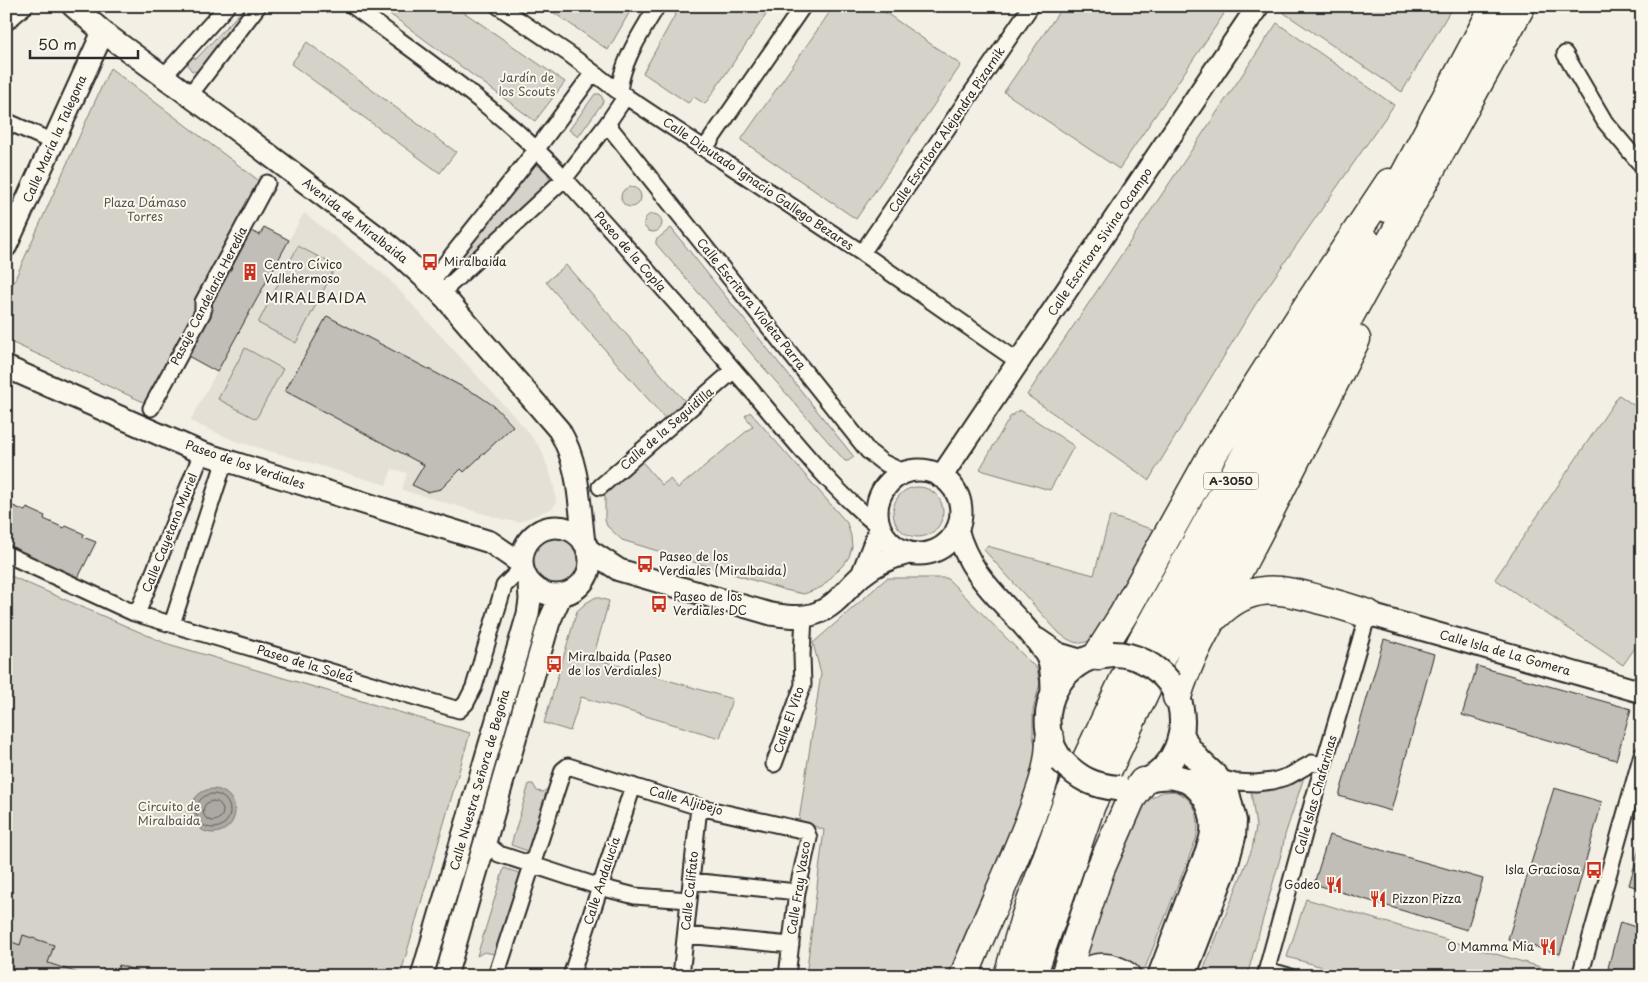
<svg xmlns="http://www.w3.org/2000/svg" width="1648" height="982" font-family="'Playpen Sans',sans-serif">
<style>
.built{fill:#e4e0d6}
.green{fill:#d5d2c9;stroke:#807e7a}
.water{fill:#aca9a2;stroke:#787772}
.lines{fill:none;stroke-linecap:round;stroke-linejoin:round}
.shore{stroke:#5f5d5b;stroke-width:1}
.building{fill:#c0beb6;stroke:#2b2b2b}
.street-casing{stroke:#2b2b2b;stroke-width:19}
.secondary-casing{stroke:#2b2b2b;stroke-width:25}
.primary-casing{stroke:#2b2b2b;stroke-width:28}
.highway-casing{stroke:#2b2b2b;stroke-width:31}
.street{stroke:#fbf7ec;stroke-width:15}
.secondary{stroke:#fbf7ec;stroke-width:21}
.primary{stroke:#fbf7ec;stroke-width:24}
.highway{stroke:#fbf7ec;stroke-width:28}
.primary-bridge-casing{stroke:#2b2b2b;stroke-width:28;stroke-linecap:butt}
.primary-bridge{stroke:#fbf7ec;stroke-width:24}
.labels{text-anchor:middle;stroke-width:4;stroke-linejoin:round;paint-order:stroke}
.shield{fill:#fbf7ec;stroke:#696865;stroke-width:1}
.shield-label{font-size:11px;font-weight:bold;fill:#2b2b2b}
.park-label{font-size:12px;fill:#565552;stroke:#fbf7ec}
.street-label{font-size:12px;fill:#2b2b2b;stroke:#fbf7ec}
.poi-label{font-size:12px;fill:#2b2b2b;stroke:#fbf7ec;text-anchor:start}
.neighbourhood-label{font-size:14px;letter-spacing:1px;fill:#2b2b2b;stroke:#fbf7ec}
</style>
<rect width="100%" height="100%" fill="#f3efe4"/>
<filter id="ink" filterUnits="userSpaceOnUse"><feTurbulence type="fractalNoise" baseFrequency=".02" numOctaves="2"/><feDisplacementMap in="SourceGraphic" scale="10" xChannelSelector="R" yChannelSelector="G"/><feConvolveMatrix kernelMatrix="1 2 1 2 8 2 1 2 1" color-interpolation-filters="sRGB"/></filter>
<g filter="url(#ink)">
<path class="built" d="M304 213 387 277 525 428 541 449 550 473 554 486 556 502 553 508 519 522 505 520 402 490 407 473 392 469 386 485 235 441 190 421Z"/>
<path class="green" d="M246 6H252L203 72 192 71C187 65 187 62 190 55L196 59Z
M379 6H455L565 82 535 121Z
M544 6H633L608 50Z
M680 6H772L705 104 694 97 688 103 643 73Z
M834 6H876L961 65 856 219 741 140Z
M1063 6H1212L1224 14 1119 169 1004 92Z
M1288 6H1453L1402 92 1284 13Z
M1277 23 1394 105 1255 305 1149 480 1027 395Z
M307 42 456 152 440 173 291 64Z
M110 68 262 183 199 309 148 404 6 340V299Z
M595 94H600L603 99V102L578 137 569 130Z
M532 163 546 170 552 184 449 271Z
M621 197a10 10 0 1 1 20 0a10 10 0 1 1-20 0Z
M644 223a9 9 0 1 1 18 0a9 9 0 1 1-18 0Z
M671 228 854 457 848 461H845L656 244V240Z
M298 246 336 266 296 343 258 323Z
M566 265 688 405 668 422 546 282Z
M245 348 283 369 256 419 218 399Z
M1619 395 1642 411V638L1623 665 1495 579Z
M1020 410 1074 446 1050 490 984 471 980 469 1010 417Z
M750 412 847 523 851 536 852 547 849 557 843 565 822 587 804 594 785 590 622 540 607 526 605 520V488L639 458 662 485 670 479 678 488 753 426 745 416Z
M893 512a25 25 0 1 1 50 0a25 25 0 1 1-50 0Z
M1110 516 1158 531 1100 635C1082 646 1076 646 1059 633L984 550 987 546 1094 575Z
M533 561a23 23 0 1 1 46 0a23 23 0 1 1-46 0Z
M6 574 165 643 470 733 400 976H6Z
M887 578H947L1037 669 1040 683 1033 710V735L1038 761 1034 779 954 976H806L824 830 799 820 821 674 813 643Z
M596 597 609 601 593 658 732 699 720 738 581 697 570 731 544 723 577 611 586 603Z
M1305 774 1285 835 1282 851 1247 976H1201L1252 849 1256 827 1251 791C1271 790 1289 787 1305 774Z
M529 784H533L537 791 543 792 547 789 552 792 533 853 511 845Z
M1174 791C1196 799 1201 817 1196 839L1142 976 1132 967 1093 957H1084L1125 834 1147 801 1162 792Z
M504 868 525 875 498 960 494 954 484 952 477 956Z
M1306 899 1561 973 1560 976H1355L1287 957Z"/>
<path class="water" d="M191 811a22 22 0 1 1 44 0a22 22 0 1 1-44 0Z"/>
<g class="lines">
<path class="shore" d="M196 811a17 17 0 1 1 34 0a17 17 0 1 1-34 0Z
M203 811a10 10 0 1 1 20 0a10 10 0 1 1-20 0Z"/>
</g>
<path class="building" d="M264 227 289 240 217 372 188 356 213 310 212 303 251 231 260 235Z
M327 316 478 395 494 406 513 426 464 472 461 469 441 489 427 492 412 485 424 465 285 391Z
M6 503 25 511 27 508 45 516 44 519 64 528 66 526 84 534 83 537 96 542 78 578 67 573 66 576 47 568 48 565 6 547Z
M1384 639 1434 654 1391 811 1339 796Z
M1477 666 1631 709 1616 760 1462 715Z
M1554 788 1602 802 1560 954 1508 939Z
M1329 835 1483 879 1467 930 1314 884Z
M1642 839V889L1629 885Z
M1620 922 1642 929V976H1634L1608 968Z
M23 935 54 945 48 963 87 976H6V940L20 945Z
M119 965 147 974V976H116Z"/>
<g class="lines">
<g class="street-casing">
<path id="street" d="M353 6C426 61 505 112 566 180 627 247 687 315 746 384 789 434 827 485 879 527
M498 6 569 54 619 92 862 253 1019 362
M6 23 25 6
M1565 54 1605 122 1642 166
M163 77 227 6
M619 92C622 60 641 34 657 6
M189 96 258 6
M6 121 53 142
M607 124 868 451 882 462 905 473
M705 148 803 6
M862 253 1031 6
M430 283 536 150 593 73
M441 293 565 178 607 124 626 96
M151 408 203 312V302L267 183
M600 487 734 370
M6 554 134 613 459 710 466 703 474 687 504 586 522 568
M137 614 202 453
M172 624 225 460
M774 764 803 685 802 655 804 616
M1216 777 1235 782 1256 783 1273 781 1289 776 1312 763 1324 765
M485 843 499 854 600 887 635 896 689 900
M691 881 797 892
M686 935 791 945
M1267 970 1288 976
M496 976 563 770 568 766 699 807 806 831 809 838 797 892 787 976
M571 976 633 786
M681 976 699 807
M1265 976 1313 801 1368 614
M1580 976 1642 754"/>
</g>
<g class="secondary-casing">
<path id="secondary" d="M73 6 103 32 235 129 391 247 441 293 559 430C580 465 579 504 584 543
M6 246 103 32
M6 367 202 453 490 542 522 564
M877 512a42 42 0 1 1 84 0a42 42 0 1 1-84 0Z
M941 477 1258 6
M522 561a34 34 0 1 1 68 0a34 34 0 1 1-68 0Z
M957 529C968 571 994 593 1022 624 1030 633 1040 644 1046 655 1051 663 1052 682 1052 692
M587 549 619 570 771 614C786 616 802 619 817 613 836 606 846 589 861 576 874 565 892 557 909 553
M862 575 880 529
M1368 614 1642 692
M1037 639 1059 654 1083 661
M422 976 528 614 530 600 529 583
M446 976 549 622 561 595"/>
</g>
<g class="primary-casing">
<path id="primary" d="M1181 733 1187 746 1200 762 1216 777 1227 793 1234 821 1233 837 1225 867 1183 976
M1058 756C1037 723 1049 680 1083 661 1092 656 1103 655 1113 654
M1152 778C1161 777 1170 775 1179 778 1202 783 1215 809 1213 832 1211 850 1200 869 1194 886 1182 916 1172 946 1160 976
M1146 781C1175 768 1187 734 1180 704 1178 697 1174 690 1170 683"/>
</g>
<g class="highway-casing">
<path id="highway" d="M1387 208 1495 6
M1217 615C1250 582 1280 588 1321 600 1337 604 1353 609 1368 614
M1097 656 1123 615 1211 457 1310 302 1389 183
M1177 697C1190 651 1222 603 1244 560 1283 487 1319 413 1356 339
M964 976C984 926 1007 877 1027 827 1038 798 1050 770 1050 739
M1008 976 1024 921 1070 795 1142 641 1221 498 1367 243
M1032 976 1091 805 1164 651 1521 6
M1065 976 1100 870 1131 799 1143 782
M1080 976C1094 965 1111 965 1126 976"/>
</g>
<use href="#street" class="street"/>
<use href="#secondary" class="secondary"/>
<use href="#primary" class="primary"/>
<use href="#highway" class="highway"/>
<g class="primary-bridge-casing">
<path id="primary-bridge" d="M1113 654C1136 654 1156 666 1170 683
M1062 761C1079 779 1094 786 1118 788"/>
</g>
<use href="#primary-bridge" class="primary-bridge"/>
</g>
</g>
<defs>
<g id="bus-bare" transform="scale(1.35)"><path d="M-5-6H5V4H4V6H2V4H-2V6H-4V4H-5ZM-3.5-4V0h7V-4ZM-3.5 1.2v1.5H-2V1.2ZM2 1.2v1.5H3.5V1.2Z" fill="#c8321e" stroke="#fbf7ec" stroke-width="2.5" paint-order="stroke"/></g>
<g id="building-bare" transform="scale(1.35)"><path d="M-4-6H4V6H1V3H-1V6H-4ZM-2.5-4.3h1.7v1.8h-1.7ZM.8-4.3h1.7v1.8H.8ZM-2.5-1h1.7V.8h-1.7ZM.8-1h1.7V.8H.8Z" fill="#c8321e" stroke="#fbf7ec" stroke-width="2.5" paint-order="stroke"/></g>
<g id="restaurant-bare" transform="scale(1.35)"><path d="M-5-6h1v4h1v-4h1v4h1v-4h1v5L-1.5 .5V6h-2V.5L-5-1ZM5-6V6H3V1.5H1.5Q1.5-4 5-6Z" fill="#c8321e" stroke="#fbf7ec" stroke-width="2.5" paint-order="stroke"/></g>
</defs>
<g fill-rule="evenodd">
<use href="#bus-bare" x="430" y="262"/>
<use href="#building-bare" x="250" y="272"/>
<use href="#bus-bare" x="645" y="564"/>
<use href="#bus-bare" x="659" y="604"/>
<use href="#bus-bare" x="554" y="664"/>
<use href="#bus-bare" x="1594" y="870"/>
<use href="#restaurant-bare" x="1334" y="885"/>
<use href="#restaurant-bare" x="1378" y="899"/>
<use href="#restaurant-bare" x="1548" y="947"/>
</g>
<g class="labels">
<rect class="shield" x="1203.5" y="472.5" width="55" height="17" rx="4"/>
<g class="shield-label">
<text x="1231" y="485">A-3050</text>
</g>
<g class="park-label">
<text x="527" y="82">Jardín de<tspan x="527" dy="14">los Scouts</tspan></text>
<text x="145" y="207">Plaza Dámaso<tspan x="145" dy="14">Torres</tspan></text>
<text x="169" y="811">Circuito de<tspan x="169" dy="14">Miralbaida</tspan></text>
</g>
<g class="street-label">
<text transform="translate(947 130) rotate(-56)" y="4">Calle Escritora Alejandra Pizarnik</text>
<text transform="translate(55 139) rotate(-66)" y="4">Calle María la Talegona</text>
<text transform="translate(758 184) rotate(34)" y="4">Calle Diputado Ignacio Gallego Bezares</text>
<text transform="translate(355 221) rotate(38)" y="4">Avenida de Miralbaida</text>
<text transform="translate(1100 242) rotate(-56)" y="4">Calle Escritora Sivina Ocampo</text>
<text transform="translate(630 252) rotate(49)" y="4">Paseo de la Copla</text>
<text transform="translate(209 296) rotate(-63)" y="4">Pasaje Candelaria Heredia</text>
<text transform="translate(751 304) rotate(51)" y="4">Calle Escritora Violeta Parra</text>
<text transform="translate(667 429) rotate(-41)" y="4">Calle de la Seguidilla</text>
<text transform="translate(245 465) rotate(19)" y="4">Paseo de los Verdiales</text>
<text transform="translate(170 533) rotate(-68)" y="4">Calle Cayetano Muriel</text>
<text transform="translate(1505 653) rotate(16)" y="4">Calle Isla de La Gomera</text>
<text transform="translate(305 664) rotate(17)" y="4">Paseo de la Soleá</text>
<text transform="translate(789 720) rotate(-71)" y="4">Calle El Vito</text>
<text transform="translate(480 780) rotate(-74)" y="4">Calle Nuestra Señora de Begoña</text>
<text transform="translate(1316 795) rotate(-74)" y="4">Calle Islas Chafarinas</text>
<text transform="translate(686 801) rotate(16)" y="4">Calle Aljibejo</text>
<text transform="translate(602 881) rotate(-72)" y="4">Calle Andalucía</text>
<text transform="translate(799 888) rotate(-81)" y="4">Calle Fray Vasco</text>
<text transform="translate(690 891) rotate(-84)" y="4">Calle Califato</text>
</g>
<g class="poi-label">
<text x="444" y="266">Miralbaida</text>
<text x="264" y="269">Centro Cívico<tspan x="264" dy="14">Vallehermoso</tspan></text>
<text x="659" y="561">Paseo de los<tspan x="659" dy="14">Verdiales (Miralbaida)</tspan></text>
<text x="673" y="601">Paseo de los<tspan x="673" dy="14">Verdiales DC</tspan></text>
<text x="568" y="661">Miralbaida (Paseo<tspan x="568" dy="14">de los Verdiales)</tspan></text>
<text x="1580" y="874" text-anchor="end">Isla Graciosa</text>
<text x="1320" y="889" text-anchor="end">Godeo</text>
<text x="1392" y="903">Pizzon Pizza</text>
<text x="1534" y="951" text-anchor="end">O Mamma Mia</text>
</g>
<g class="neighbourhood-label">
<text x="316" y="303">MIRALBAIDA</text>
</g>
</g>
<rect width="1648" height="982" fill="none" stroke="#fbf7ec" stroke-width="25"/>
<rect x="12" y="12" width="1623" height="957" fill="none" stroke="#2b2b2b" stroke-width="2" filter="url(#ink)"/>
<path d="M30 50v8h108v-8" fill="none" stroke="#2b2b2b" stroke-width="2.5"/>
<text x="38" y="50" font-size="15" fill="#2b2b2b" stroke="#fbf7ec" stroke-width="4" paint-order="stroke">50 m</text>
</svg>
